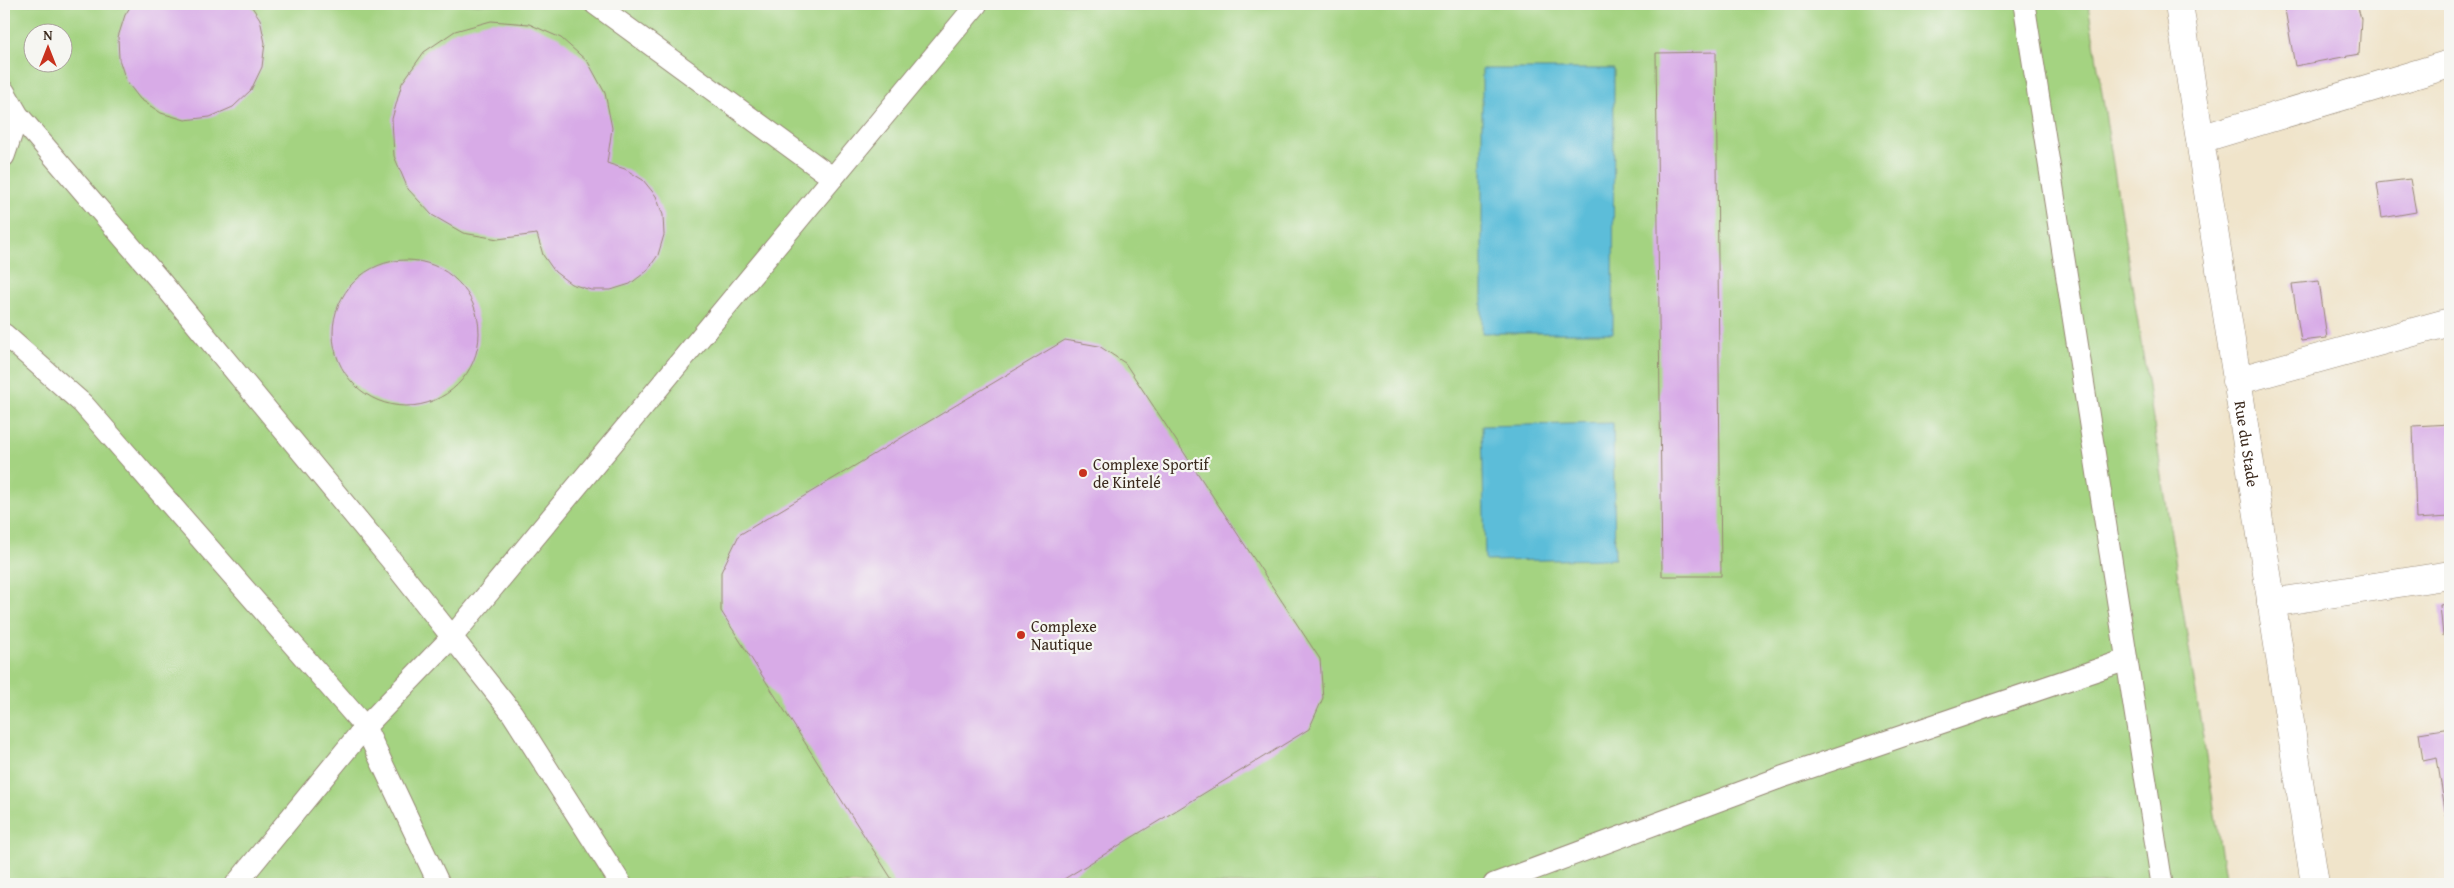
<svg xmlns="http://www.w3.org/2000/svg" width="2454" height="888" font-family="'Gentium Book Plus',serif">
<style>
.green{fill:#a4d381;stroke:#707e50;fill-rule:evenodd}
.water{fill:#5bbdd9;stroke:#4b747c}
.building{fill:#d8abe7}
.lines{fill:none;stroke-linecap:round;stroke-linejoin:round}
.lane-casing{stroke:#968774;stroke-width:23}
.street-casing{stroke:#968774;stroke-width:29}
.lane{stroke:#fff;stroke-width:21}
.street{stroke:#fff;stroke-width:28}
.poi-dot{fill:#c8321e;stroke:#f6f6f2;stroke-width:2}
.labels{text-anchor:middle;stroke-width:4.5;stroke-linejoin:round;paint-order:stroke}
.street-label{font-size:16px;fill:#3b2a1e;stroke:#f6f6f2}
.poi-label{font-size:16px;fill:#3b2a1e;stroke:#f6f6f2;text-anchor:start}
</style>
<rect width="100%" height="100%" fill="#f6f6f2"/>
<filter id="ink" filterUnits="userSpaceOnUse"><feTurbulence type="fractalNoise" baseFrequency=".02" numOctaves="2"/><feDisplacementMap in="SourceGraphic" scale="10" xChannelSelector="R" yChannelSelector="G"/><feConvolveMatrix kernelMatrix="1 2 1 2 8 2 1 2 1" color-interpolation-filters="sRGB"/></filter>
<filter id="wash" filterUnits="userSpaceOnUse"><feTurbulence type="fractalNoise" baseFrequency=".0096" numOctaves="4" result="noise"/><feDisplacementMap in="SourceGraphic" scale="20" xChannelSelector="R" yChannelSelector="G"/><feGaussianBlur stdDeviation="1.12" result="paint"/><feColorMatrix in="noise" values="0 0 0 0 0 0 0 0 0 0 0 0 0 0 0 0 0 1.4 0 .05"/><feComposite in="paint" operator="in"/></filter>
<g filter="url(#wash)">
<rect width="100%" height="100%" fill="#f0e4ca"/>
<path class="green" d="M4 4H2088L2226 884H4ZM32 32H62V62H32Z"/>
<path class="water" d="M1482 69H1614L1613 333H1482Z
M1613 423 1615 559 1485 561 1482 426Z"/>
<g id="blocks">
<path class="building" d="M132 4H250L260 19 265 43 262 67 251 90 233 107 210 117 185 120 161 113 140 99 126 81 119 59 118 37 125 15Z
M2284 4H2357L2361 19 2359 54 2295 66Z
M491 21 529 24 561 38 588 62 605 93 612 128 607 163 625 169 643 180 656 196 663 215 664 235 658 255 647 271 630 284 611 290H591L571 284 555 272 543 255 537 234 498 239 463 233 432 215 408 189 394 156 392 119 402 83 424 52 455 31Z
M1716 52 1721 576H1662L1656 53Z
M2410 179 2416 212 2382 218 2377 183Z
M333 333a73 73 0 1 1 146 0a73 73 0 1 1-146 0Z
M2319 281 2327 338 2301 341 2292 284Z
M1065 340 1099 346 1125 363 1320 659 1323 698 1309 729 1056 884H895L721 611V572L739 535Z
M2450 424V517L2416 519 2413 426Z
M2450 604V635L2443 636 2440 605Z
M2450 728V815L2446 816 2437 758 2423 761 2419 733Z"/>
</g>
</g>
<g filter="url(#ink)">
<use href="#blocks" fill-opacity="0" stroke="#968774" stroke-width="1"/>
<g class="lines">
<g class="lane-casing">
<path id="lane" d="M595 4 833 178
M2024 4 2162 884
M4 91 18 115 157 277 391 560 512 713 621 884
M4 156 18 115
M4 334 83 404 365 727 439 884
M236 884 365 727 452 637 977 4
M1494 884 1782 777 2126 660"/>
</g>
<g class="street-casing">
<g id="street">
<path id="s1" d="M2179 4 2315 884"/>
<path d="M2200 139 2450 64"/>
<path d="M2236 381 2450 322"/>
<path d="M2271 603 2450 575"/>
</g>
</g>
<use href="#lane" class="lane"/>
<use href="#street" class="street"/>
</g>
</g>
<g class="poi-dot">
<circle cx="1083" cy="473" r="5"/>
<circle cx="1021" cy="635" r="5"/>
</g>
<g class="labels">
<g class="street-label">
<text dy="6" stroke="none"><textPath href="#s1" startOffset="445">Rue du Stade</textPath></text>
</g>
<g class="poi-label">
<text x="1093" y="470">Complexe Sportif<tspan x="1093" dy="18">de Kintelé</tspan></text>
<text x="1031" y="632">Complexe<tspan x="1031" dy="18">Nautique</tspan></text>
</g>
</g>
<rect width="2454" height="888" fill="none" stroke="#f6f6f2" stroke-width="20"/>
<g transform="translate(48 48)"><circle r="24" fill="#f6f6f2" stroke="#aba49d"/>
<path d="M0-4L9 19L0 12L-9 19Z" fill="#c8321e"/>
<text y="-8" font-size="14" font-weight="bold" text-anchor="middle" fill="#3b2a1e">N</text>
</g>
</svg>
